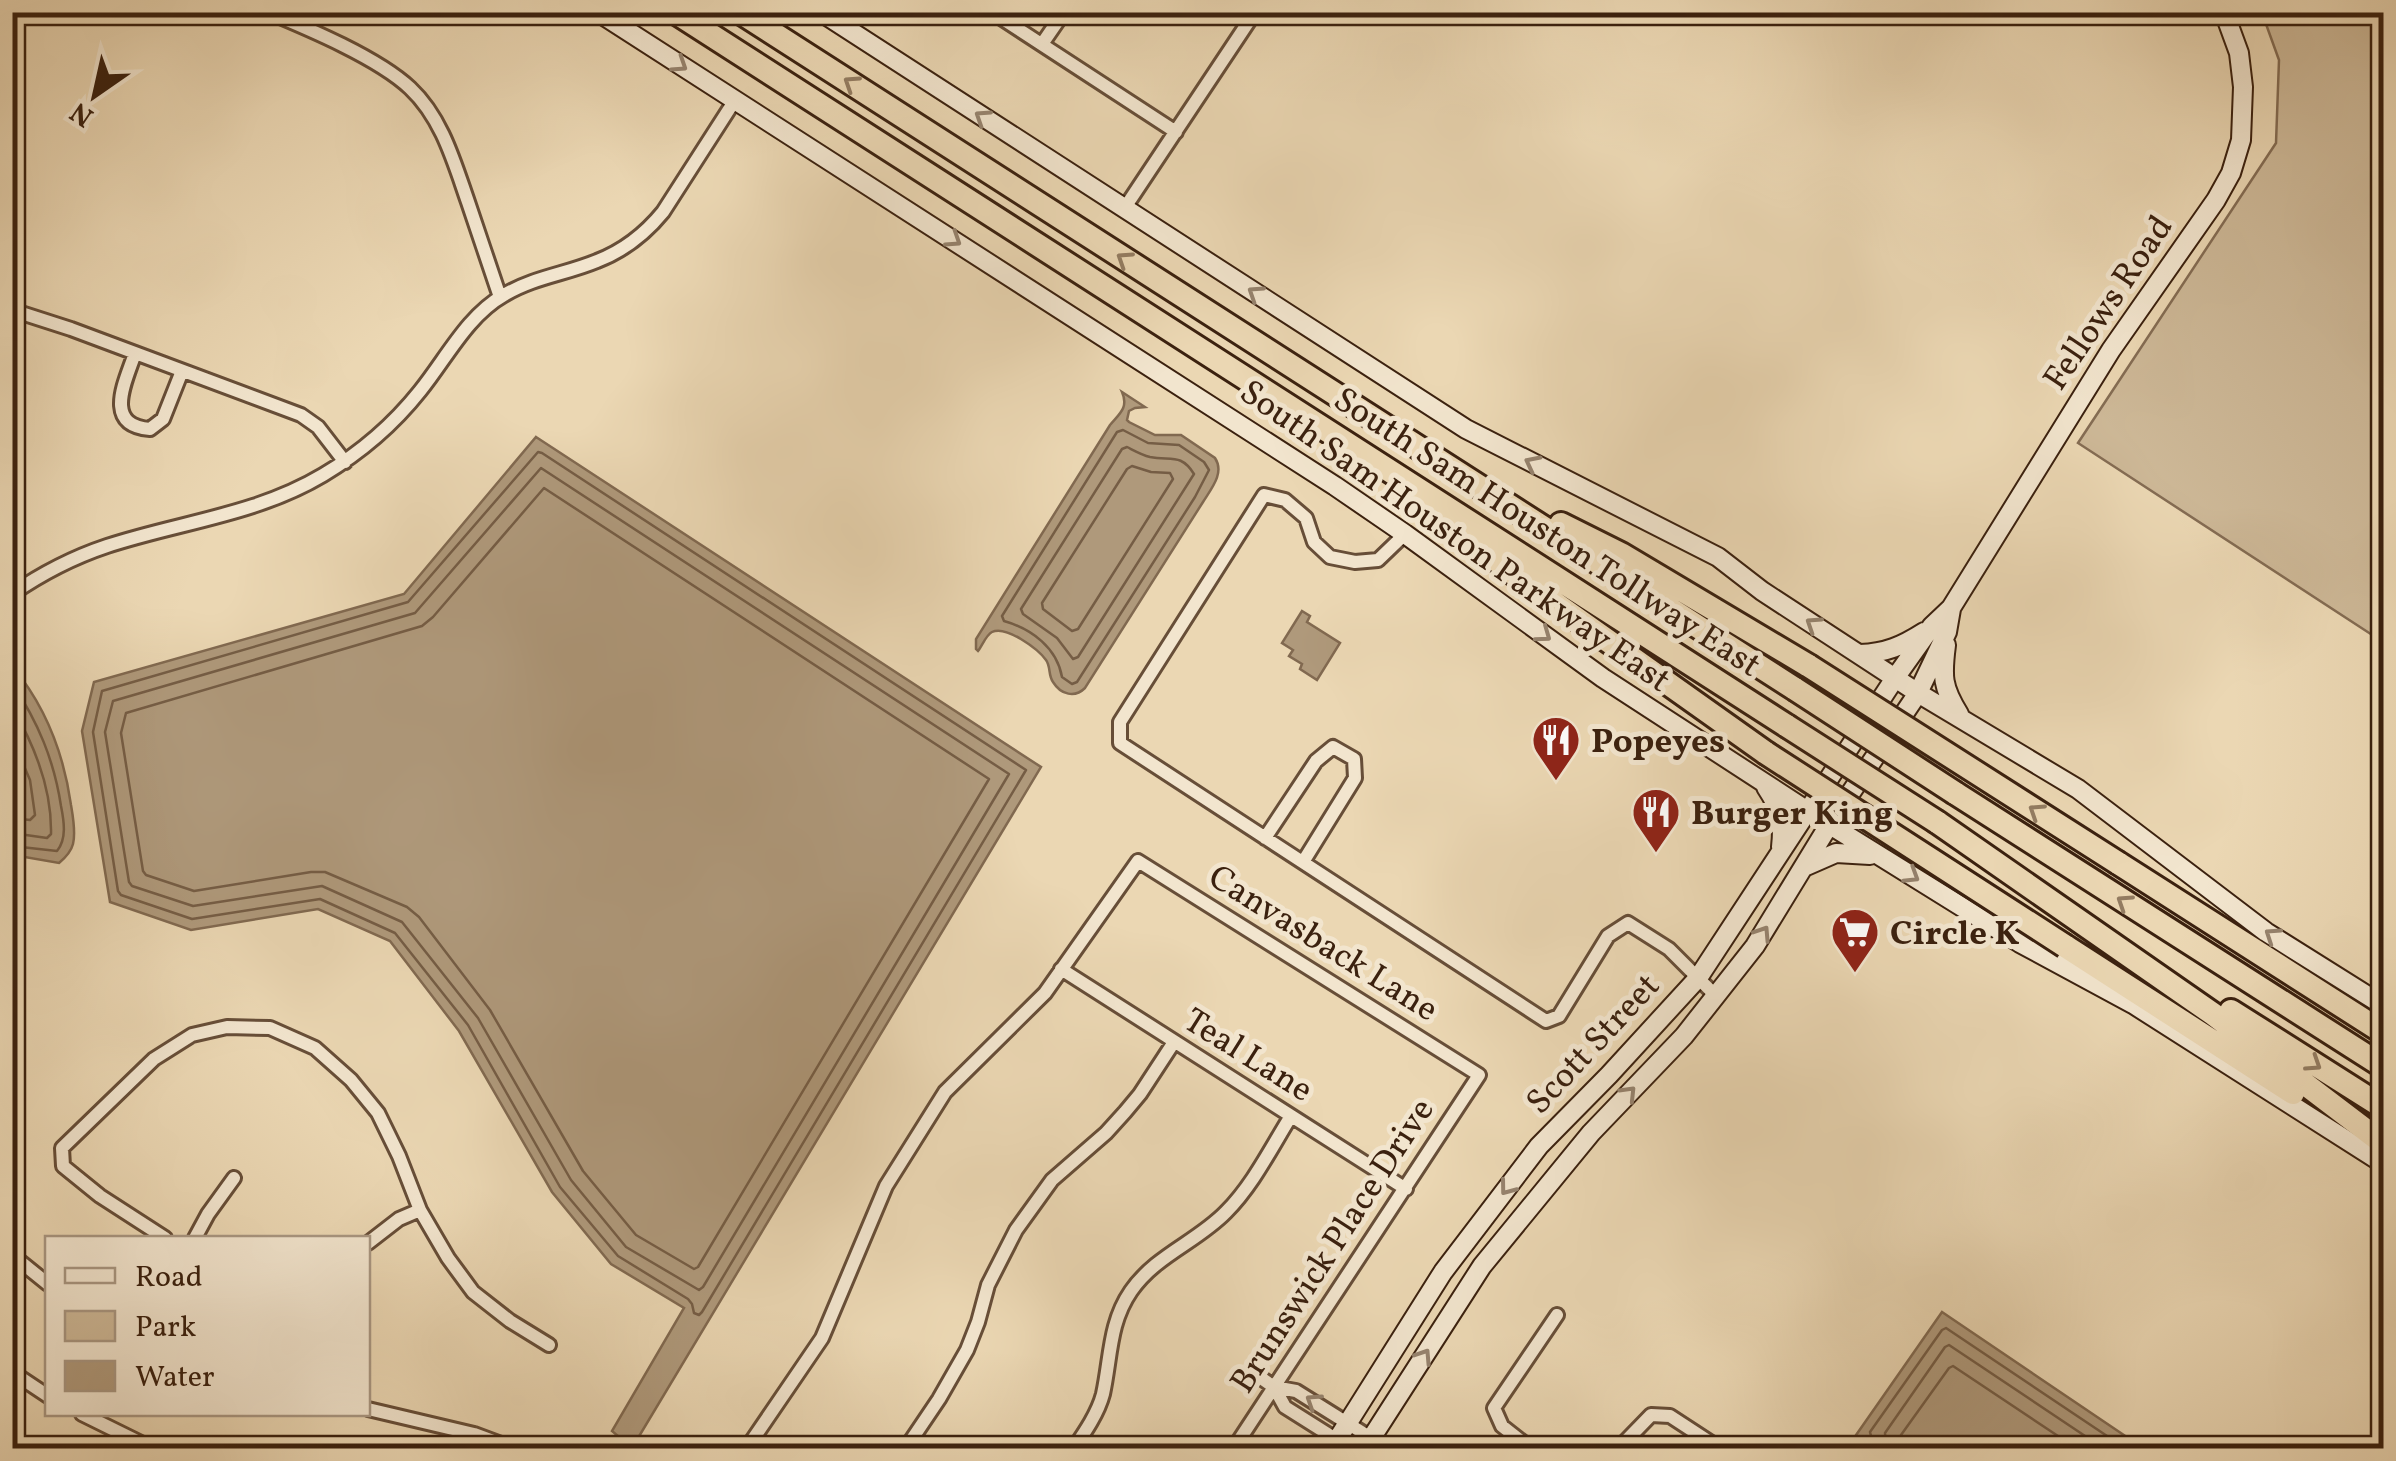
<svg xmlns="http://www.w3.org/2000/svg" width="2396" height="1461" font-family="Vollkorn,serif">
<style>
.green{fill:#cdb897;stroke:#846c53;stroke-width:2.5}
.water{fill:#af997b;stroke:#816950;stroke-width:2.5}
.lines{fill:none;stroke-linecap:round;stroke-linejoin:round}
.shore{stroke:#755d45;stroke-width:2.5}
.street-casing{stroke:#674e38;stroke-width:18}
.secondary-casing{stroke:#3b210f;stroke-width:22}
.highway-casing{stroke:#3b210f;stroke-width:28}
.street{stroke:#f2e5ce;stroke-width:12}
.secondary{stroke:#f2e5ce;stroke-width:18}
.highway{stroke:#ebd7b3;stroke-width:22}
.highway-bridge-casing{stroke:#3b210f;stroke-width:28;stroke-linecap:butt}
.highway-bridge{stroke:#ebd7b3;stroke-width:22}
.oneway{stroke:#96836e}
.oneway2{stroke:#937c61}
.labels{text-anchor:middle;stroke-width:10;stroke-linejoin:round;paint-order:stroke}
.street-label{font-size:35px;fill:#3b210f;stroke:#f2e5ce}
.poi-label{font-size:35px;font-weight:bold;fill:#3b210f;stroke:#f2e5ce;text-anchor:start}
</style>
<rect width="100%" height="100%" fill="#ebd7b3"/>
<filter id="stains"><feTurbulence type="fractalNoise" baseFrequency=".002" numOctaves="4"/><feColorMatrix values="0 0 0 0 .2 0 0 0 0 .09 0 0 0 0 .02 0 0 0 .5 -.17"/></filter>
<radialGradient id="worn" r=".72"><stop offset=".6" stop-color="#630" stop-opacity="0"/><stop offset="1" stop-color="#630" stop-opacity=".3"/></radialGradient>
<path class="green" d="M2262 13H2383V642L2078 443 2276 143 2279 60Z"/>
<path class="water" d="M1122 392 1145 407 1135 408 1129 411 1127 420 1129 422 1155 435H1181L1215 458C1225 473 1211 489 1203 502L1085 688C1075 698 1061 695 1053 682 1048 675 1051 667 1046 660 1038 649 1006 625 992 632 986 635 982 646 978 651L976 649V639L1110 425C1119 414 1129 408 1122 392Z
M536 437 1041 767 632 1448 612 1431 684 1308 611 1264 552 1192 459 1031 390 941 318 909 191 930 110 902 82 731 94 682 404 594Z
M1302 611 1310 616 1307 622 1340 643 1317 680 1300 669 1302 664 1289 656 1293 650 1282 643Z
M13 667C45 706 64 755 71 805 73 817 76 832 73 844 71 852 65 858 59 863L13 855Z
M1942 1312 2143 1448H1869L1854 1438Z"/>
<g class="lines">
<path class="shore" d="M1123 430 1148 443 1179 445 1204 462 1209 470 1195 497 1077 682 1072 684 1062 677C1057 648 1032 629 1004 621L1002 616 1117 432Z
M1127 447C1135 451 1142 455 1150 457 1171 461 1181 453 1194 474L1078 657 1073 659 1057 638 1023 614 1021 609 1122 449Z
M538 452 542 453 1026 770 702 1312 699 1315 694 1313 692 1304 688 1299 618 1256 560 1187 468 1025 395 933 320 899 192 919 121 895 118 891 93 732 102 691 408 602Z
M1132 466 1151 472 1170 473 1173 479 1078 629 1072 631 1043 609 1042 603 1127 469Z
M541 468 1009 774 703 1287 699 1290 626 1247 571 1180 478 1018 402 922 322 886 193 906 132 886 129 882 105 732 113 701 415 613Z
M544 488 989 779 698 1267 694 1269 636 1235 583 1171 490 1010 419 917 407 907 325 872H311L194 891 146 875 143 871 121 733 126 713 422 626 433 617Z
M12 683C38 722 54 760 61 806 64 821 67 839 57 851L12 846
M12 707C35 746 52 788 51 834L47 838 12 833
M12 738 30 780 35 815 30 820 12 818
M1874 1448 1870 1432 1942 1330 1946 1328 2125 1448
M1886 1448 1885 1433 1945 1347 1949 1345 2103 1448
M1901 1448V1435L1949 1368 1953 1366 2076 1448"/>
<g class="street-casing">
<path id="street" d="M268 12C309 29 378 58 410 88 442 118 454 162 468 202 479 234 489 265 500 297
M992 12 1176 132
M1042 44 1064 12
M1124 209 1255 12
M12 310 71 329 301 415 318 427 345 462
M135 353C126 381 102 425 150 429L163 419 182 371
M1405 534 1378 560 1355 562 1330 557 1314 542 1306 518 1285 500 1264 495 1120 722V743L1546 1021 1559 1016 1608 936 1628 923 1669 949 1716 996
M12 594C41 574 74 557 107 546 180 522 256 515 323 475 360 453 393 425 420 391 446 359 467 316 504 295 534 277 566 274 597 261 623 251 645 234 663 212L735 100
M1265 838 1316 761 1333 747 1354 759 1355 778 1303 862
M1061 969 1406 1189
M165 1238 100 1196 63 1166 62 1148 154 1059 192 1035 227 1027 270 1028 315 1048 351 1080 378 1113 399 1156 420 1210 448 1258 473 1292 510 1321 549 1345
M195 1238 208 1214 234 1178
M368 1243 399 1219 420 1210
M12 1255 48 1284
M12 1372 48 1396
M1254 1373 1274 1387 1296 1391 1387 1448
M1274 1387 1285 1407 1350 1448
M368 1409 474 1434 512 1448
M82 1414 151 1448
M747 1448 822 1338 886 1186 945 1092 1045 993 1138 861 1479 1075 1234 1448
M906 1448 939 1399 967 1350 978 1322 988 1285 1016 1230 1052 1180 1106 1133 1125 1112 1140 1094 1174 1042
M1074 1448C1085 1432 1098 1413 1103 1394 1111 1357 1109 1323 1131 1291 1156 1255 1197 1242 1226 1212 1253 1185 1271 1148 1291 1116
M1530 1448 1502 1426 1494 1408 1557 1315
M1619 1448 1651 1415 1670 1416 1719 1448"/>
</g>
<g class="secondary-casing">
<path id="secondary" d="M598 12 1335 486 1405 534 1603 678 1806 810 2020 943 2133 1004 2384 1164
M821 12 1466 429 1718 557 1762 591 1918 693 2078 789 2266 932 2384 1006
M1946 645C1942 676 1942 687 1959 714
M1860 654C1886 653 1902 646 1924 632
M1766 787C1781 810 1784 820 1781 847
M1804 867 1836 853 1870 855
M1332 1448 1443 1272 1539 1146 1609 1075 1698 978 1895 678 1932 626 1951 608 2111 350 2216 200 2231 173 2241 140 2243 87 2239 53 2224 12
M1365 1448 1482 1266 1591 1133 1684 1036 1755 946 1829 825 1918 693 1947 632 1951 609"/>
</g>
<g class="highway-casing">
<path id="highway" d="M675 12 1787 726
M740 12 1795 689
M1561 524 1621 554 1809 666
M1453 527 1518 577 1766 753
M1955 793 2384 1067
M1937 822 2213 1014 2384 1144
M2118 863 2384 1033
M2065 946 2293 1093
M2231 1011 2384 1108"/>
</g>
<use href="#street" class="street"/>
<use href="#secondary" class="secondary"/>
<use href="#highway" class="highway"/>
<g class="highway-bridge-casing">
<path id="highway-bridge" d="M1809 666 2118 863
M1795 689 1955 793
M1787 726 1937 822
M1766 753 2065 946"/>
</g>
<use href="#highway-bridge" class="highway-bridge"/>
</g>
<defs><path id="oneway-chevron" d="M-2-3.5L2.5 0L-2 3.5" fill="none" stroke-width="1.6" stroke-linecap="round" stroke-linejoin="round" transform="scale(2.5)"/></defs>
<g class="oneway">
<use href="#oneway-chevron" transform="translate(680 65) rotate(33)"/>
<use href="#oneway-chevron" transform="translate(982 117) rotate(-147)"/>
<use href="#oneway-chevron" transform="translate(954 240) rotate(33)"/>
<use href="#oneway-chevron" transform="translate(1255 293) rotate(-147)"/>
<use href="#oneway-chevron" transform="translate(1532 463) rotate(-153)"/>
<use href="#oneway-chevron" transform="translate(1813 624) rotate(-147)"/>
<use href="#oneway-chevron" transform="translate(1544 635) rotate(36)"/>
<use href="#oneway-chevron" transform="translate(1912 876) rotate(32)"/>
<use href="#oneway-chevron" transform="translate(1763 933) rotate(-57)"/>
<use href="#oneway-chevron" transform="translate(2272 935) rotate(-146)"/>
<use href="#oneway-chevron" transform="translate(1629 1093) rotate(-46)"/>
<use href="#oneway-chevron" transform="translate(1507 1188) rotate(127)"/>
<use href="#oneway-chevron" transform="translate(1424 1356) rotate(-57)"/>
<use href="#oneway-chevron" transform="translate(1313 1401) rotate(-147)"/>
</g>
<g class="oneway2">
<use href="#oneway-chevron" transform="translate(851 83) rotate(-147)"/>
<use href="#oneway-chevron" transform="translate(1124 259) rotate(-147)"/>
<use href="#oneway-chevron" transform="translate(2036 811) rotate(-147)"/>
<use href="#oneway-chevron" transform="translate(2124 902) rotate(-147)"/>
<use href="#oneway-chevron" transform="translate(2314 1064) rotate(33)"/>
</g>
<defs>
<g id="restaurant-pin" transform="scale(2.5)"><path d="M0 17L-7.5 6A9.5 9.5 0 1 1 7.5 6Z" fill="#8f2418" stroke="#f2e5ce"/><path d="M-5-6h1v4h1v-4h1v4h1v-4h1v5L-1.5 .5V6h-2V.5L-5-1ZM5-6V6H3V1.5H1.5Q1.5-4 5-6Z" fill="#fff"/></g>
<g id="supermarket-pin" transform="scale(2.5)"><path d="M0 17L-7.5 6A9.5 9.5 0 1 1 7.5 6Z" fill="#8f2418" stroke="#f2e5ce"/><path d="M-6-5.5h2.5l.6 2H6L4.5 2H-2.5L-4.4-4H-6ZM-1.5 3.2a1.3 1.3 0 1 0 .1 0ZM3 3.2a1.3 1.3 0 1 0 .1 0Z" fill="#fff"/></g>
</defs>
<g fill-rule="evenodd">
<use href="#restaurant-pin" x="1556" y="740"/>
<use href="#restaurant-pin" x="1656" y="812"/>
<use href="#supermarket-pin" x="1855" y="932"/>
</g>
<g class="labels">
<g class="street-label">
<text transform="translate(2107 302) rotate(-56)" y="12">Fellows Road</text>
<text transform="translate(1548 531) rotate(33)" y="12">South Sam Houston Tollway East</text>
<text transform="translate(1456 535) rotate(35)" y="12">South Sam Houston Parkway East</text>
<text transform="translate(1324 942) rotate(32)" y="12">Canvasback Lane</text>
<text transform="translate(1592 1043) rotate(-47)" y="12">Scott Street</text>
<text transform="translate(1249 1054) rotate(32)" y="12">Teal Lane</text>
<text transform="translate(1331 1245) rotate(-57)" y="12">Brunswick Place Drive</text>
</g>
<g class="poi-label">
<text x="1591" y="752">Popeyes</text>
<text x="1691" y="824">Burger King</text>
<text x="1890" y="944">Circle K</text>
</g>
</g>
<rect width="2396" height="1461" fill="none" stroke="#ebd7b3" stroke-width="50"/>
<rect x="15" y="15" width="2366" height="1431" fill="none" stroke="#3b210f" stroke-width="5"/>
<rect x="25" y="25" width="2346" height="1411" fill="none" stroke="#3b210f" stroke-width="2.5"/>
<rect x="45" y="1236" width="325" height="180" fill="#f2e5ce" stroke="#a99782" stroke-width="2.5"/>
<rect x="65" y="1268" width="50" height="15" fill="#f2e5ce" stroke="#a99782" stroke-width="2.5"/>
<text x="135" y="1286" font-size="30" fill="#3b210f">Road</text>
<rect x="65" y="1311" width="50" height="30" fill="#cdb897" stroke="#a99782" stroke-width="2.5"/>
<text x="135" y="1336" font-size="30" fill="#3b210f">Park</text>
<rect x="65" y="1361" width="50" height="30" fill="#af997b" stroke="#a99782" stroke-width="2.5"/>
<text x="135" y="1386" font-size="30" fill="#3b210f">Water</text>
<g transform="translate(95 95) rotate(214)" stroke="#f2e5ce" stroke-width="8" paint-order="stroke">
<path d="M0-8L18 38L0 25L-18 38Z" fill="#3b210f"/>
<text y="-15" font-size="28" font-weight="bold" text-anchor="middle" fill="#3b210f">N</text>
</g>
<rect width="100%" height="100%" filter="url(#stains)"/>
<rect width="100%" height="100%" fill="url(#worn)"/>
</svg>
